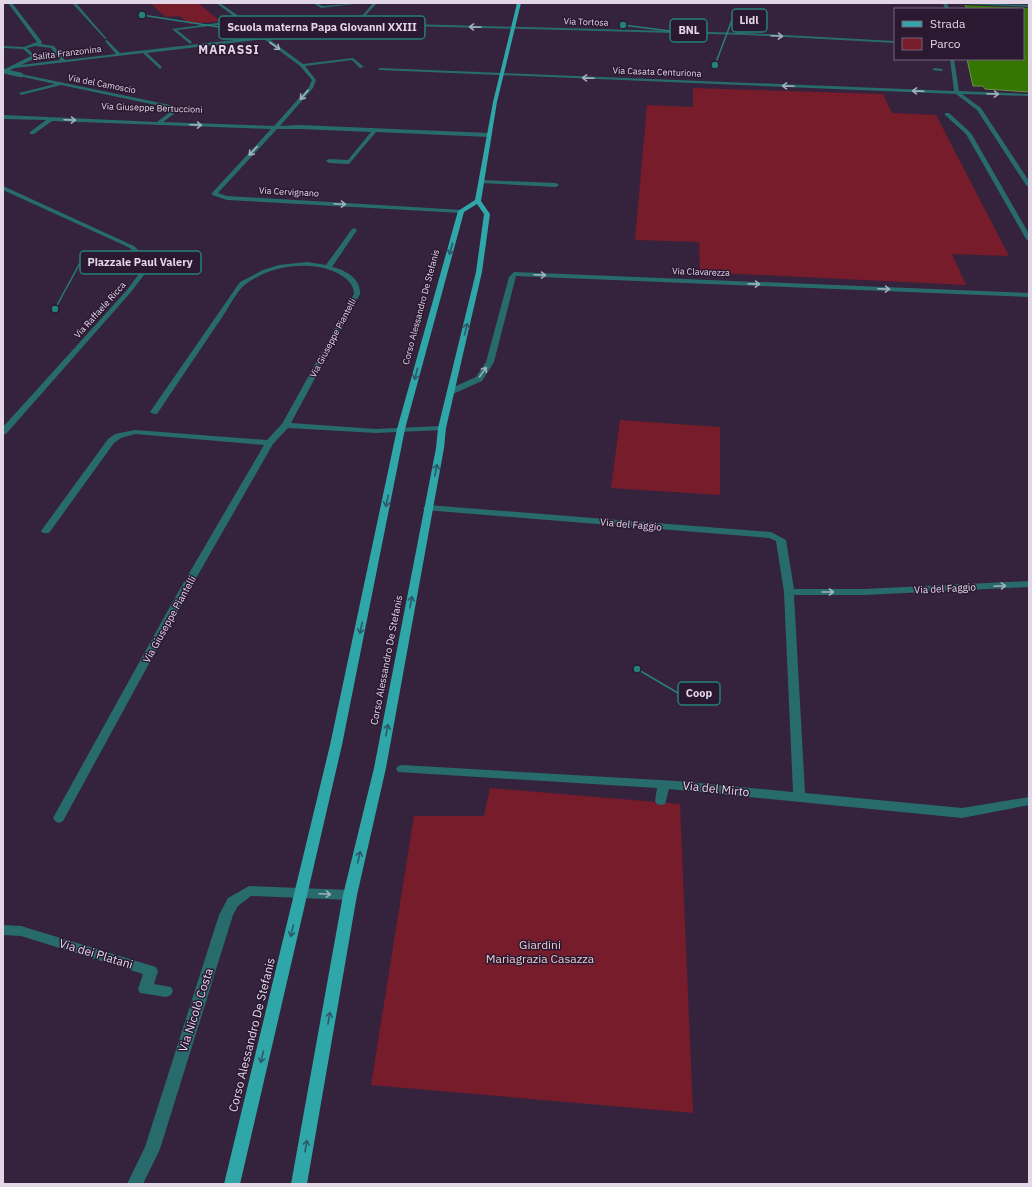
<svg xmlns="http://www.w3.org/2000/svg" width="1032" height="1187" font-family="'IBM Plex Sans',sans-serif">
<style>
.green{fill:#771c2b}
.water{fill:#357502;stroke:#699247}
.pier{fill:#35223c}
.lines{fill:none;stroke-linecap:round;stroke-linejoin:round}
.minor{fill:#286b6c;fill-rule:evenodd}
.major{fill:#2fa6a7;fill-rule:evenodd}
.minor-bridge{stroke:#286b6c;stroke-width:4.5}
.oneway{stroke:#a1b1bc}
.oneway2{stroke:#2d5867}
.labels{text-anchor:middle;stroke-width:3;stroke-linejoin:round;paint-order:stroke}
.far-street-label{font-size:9px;fill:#e2d6e7;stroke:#2b1932}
.street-label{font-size:10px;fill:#e2d6e7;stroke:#2b1932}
.far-district-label{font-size:12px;font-weight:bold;letter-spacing:1px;fill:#e2d6e7;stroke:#2b1932}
.near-street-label{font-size:12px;fill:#e2d6e7;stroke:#2b1932}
.near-park-label{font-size:12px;fill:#eacbcb;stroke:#2b1932}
.leader{fill:none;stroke:#24807a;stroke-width:1.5}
.callout-dot{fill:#24807a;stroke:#2b1932;stroke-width:1.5}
.callout{fill:#2b1932;stroke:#24807a;stroke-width:1.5}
.callout-label{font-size:11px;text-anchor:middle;font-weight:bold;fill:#e2d6e7}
</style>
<rect width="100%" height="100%" fill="#35223c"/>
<path class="green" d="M150 3H198L220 21 189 24 180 16 166 17Z
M693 88 883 94 892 113 936 115 1009 256 952 254 966 285 700 272 699 242 635 240 647 105 693 107Z
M620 420 720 427V495L611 488Z
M490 788 680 804 693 1113 371 1085 414 816H484Z"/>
<path class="water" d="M964 3H1029V92L985 89 983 86H973L967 59H1023V9H960H967Z"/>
<path class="pier" d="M962 3H1029V8L963 5Z"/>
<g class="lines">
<path class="minor" d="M8 3H12L42 42 41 44 54 46 65 60 116 54 105 41 107 40 120 53 261 37 242 22 177 30 192 42 190 44 172 29 239 20 216 3H220L240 17 262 20 746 33 895 41V43L746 35 262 22 243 20 303 64 353 58 364 67 360 68 352 60 305 66 316 80 313 88 280 126 300 125 489 133 492 135 489 137 376 132 349 164 329 163 326 161 329 159 348 160 371 132 300 129H277L218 193 227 196 463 210 464 211 461 213 227 200 212 195V193L271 129 52 121 34 134H30V132L46 120 3 119V115L157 122 170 112V108L61 85 21 95 19 93 55 84 19 76 21 74 175 106 174 114 163 122 274 126 309 87 312 80 300 66 264 39 147 53 162 67 160 69 143 53 15 68 3 73V70L31 56 23 49 3 48V46L24 47 37 42ZM35 46 51 48 60 60 21 65 34 59 35 56 27 48Z
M72 3H76L107 39H105Z
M313 3H318L322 6 362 3 321 8Z
M373 3H377L360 21H358Z
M943 3H947L949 9H945Z
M965 3 1029 5V7L967 4Z
M950 59H954L959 91 1029 94V96L962 94 981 108 1029 181V187L1026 185 977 110 956 94 380 70 378 69 380 68 954 91Z
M934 68 943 69V70L941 71 932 70Z
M945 113H949L971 133 1029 234V241L1026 239 966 134 945 115Z
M482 180 556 183 559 185 556 187 480 183 479 182Z
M3 186 134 246 143 255 147 271 131 292 6 434H3V427L127 290 141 271 137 256 130 248 3 190Z
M354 228 357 230 332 267C345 270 361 278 360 294L291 423 376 429 442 426 446 428 442 430 376 433 288 428 273 444 187 594 63 821 59 823 55 821 53 818 177 594 264 445 135 434 121 438 114 443 49 533H43L41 531 108 439 115 434 135 430 267 440 282 424 354 294C354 281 341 274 330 270 304 261 268 267 246 284 238 289 229 307 223 316 201 348 179 381 157 414H154L150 412 240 282 263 270 279 265 307 262 326 265 352 229Z
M514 272 1029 293V297L516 276 494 362 482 381 453 394H447V390L476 377 486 362 509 277Z
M428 505 771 532 786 540 794 589H864L1029 581V587L864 595H794L805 793 962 808 1029 797V805L962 818 669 789 665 804 661 805 657 804 655 801 657 788 398 772 396 769 398 766 402 765 677 781 793 792 784 592 776 541 769 538 425 510 423 508 425 506Z
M249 886 350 890 355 891 357 895 355 899 350 900 251 896 238 906 233 915 160 1149 143 1184H127L145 1147 219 915 228 898Z
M3 925 21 926 156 967 158 971 154 984 171 987 173 991 171 995 166 997 140 993 138 989 143 974 21 936 3 935Z"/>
<path class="major" d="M517 3H521L497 102 481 201 490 214 482 272 446 428 444 448 386 768 357 895 307 1184H291L343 895 374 768 436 448 438 428 476 272 484 214 477 204 464 212 405 429 342 745 240 1184H224L330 745 397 429 458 211 475 200 493 102Z"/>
<path class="minor-bridge" d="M3 71 21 75"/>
</g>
<defs><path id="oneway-shaft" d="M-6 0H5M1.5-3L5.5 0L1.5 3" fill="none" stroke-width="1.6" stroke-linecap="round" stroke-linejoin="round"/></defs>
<g class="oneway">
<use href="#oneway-shaft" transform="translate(475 27) rotate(-178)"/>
<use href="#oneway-shaft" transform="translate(777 36) rotate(3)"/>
<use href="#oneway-shaft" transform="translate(275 46) rotate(35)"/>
<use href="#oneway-shaft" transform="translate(588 78) rotate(-178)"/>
<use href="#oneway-shaft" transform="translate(788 86) rotate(-178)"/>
<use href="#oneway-shaft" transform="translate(918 91) rotate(-178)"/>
<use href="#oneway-shaft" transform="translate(993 94) rotate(2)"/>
<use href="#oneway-shaft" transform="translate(304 95) rotate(131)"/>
<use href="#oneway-shaft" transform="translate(70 120) rotate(2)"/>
<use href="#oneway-shaft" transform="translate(196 125) rotate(2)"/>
<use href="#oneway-shaft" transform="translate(253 151) rotate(133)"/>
<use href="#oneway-shaft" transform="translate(340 204) rotate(3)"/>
<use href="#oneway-shaft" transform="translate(540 275) rotate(2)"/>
<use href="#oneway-shaft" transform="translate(754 284) rotate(2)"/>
<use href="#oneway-shaft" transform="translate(884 289) rotate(2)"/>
<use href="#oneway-shaft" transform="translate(483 372) rotate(-55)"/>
<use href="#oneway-shaft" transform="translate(1000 586) rotate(-3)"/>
<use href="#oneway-shaft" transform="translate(828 592)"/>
<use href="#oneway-shaft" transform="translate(325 894) rotate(3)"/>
</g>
<g class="oneway2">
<use href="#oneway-shaft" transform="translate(451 249) rotate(105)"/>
<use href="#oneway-shaft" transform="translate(466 329) rotate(-76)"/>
<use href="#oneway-shaft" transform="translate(416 374) rotate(105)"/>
<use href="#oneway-shaft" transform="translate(436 470) rotate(-79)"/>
<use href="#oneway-shaft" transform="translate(387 501) rotate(102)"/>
<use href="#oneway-shaft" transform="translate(411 602) rotate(-79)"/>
<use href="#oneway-shaft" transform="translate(361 628) rotate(102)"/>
<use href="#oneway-shaft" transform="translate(387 730) rotate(-79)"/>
<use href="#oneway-shaft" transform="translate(359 857) rotate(-77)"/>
<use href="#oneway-shaft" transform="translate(292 931) rotate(103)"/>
<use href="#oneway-shaft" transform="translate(329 1018) rotate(-80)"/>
<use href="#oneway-shaft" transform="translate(262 1057) rotate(104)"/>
<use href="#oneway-shaft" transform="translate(306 1146) rotate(-80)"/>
</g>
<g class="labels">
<g class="far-street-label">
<text transform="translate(586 22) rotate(2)" y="3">Via Tortosa</text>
<text transform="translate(67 53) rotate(-7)" y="3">Salita Franzonina</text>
<text transform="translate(657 72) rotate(2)" y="3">Via Casata Centuriona</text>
<text transform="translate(102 84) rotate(11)" y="3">Via del Camoscio</text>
<text transform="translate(152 108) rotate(2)" y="3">Via Giuseppe Bertuccioni</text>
<text transform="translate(289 192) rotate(3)" y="3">Via Cervignano</text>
<text transform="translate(701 272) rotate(2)" y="3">Via Clavarezza</text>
<text transform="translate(421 307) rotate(-75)" y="3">Corso Alessandro De Stefanis</text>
<text transform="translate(100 310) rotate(-48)" y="3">Via Raffaele Ricca</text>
<text transform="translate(333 338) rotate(-62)" y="3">Via Giuseppe Piantelli</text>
</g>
<g class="street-label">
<text transform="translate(631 524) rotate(5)" y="4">Via del Faggio</text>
<text transform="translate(945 588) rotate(-3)" y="4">Via del Faggio</text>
<text transform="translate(169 619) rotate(-61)" y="4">Via Giuseppe Piantelli</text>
<text transform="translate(386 660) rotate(-79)" y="4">Corso Alessandro De Stefanis</text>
</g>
<g class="far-district-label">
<text x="229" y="54">MARASSI</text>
</g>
<g class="near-street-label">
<text transform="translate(716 789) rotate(6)" y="4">Via del Mirto</text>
<text transform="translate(96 954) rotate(17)" y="4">Via dei Platani</text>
<text transform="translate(196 1010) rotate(-72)" y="4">Via Nicolò Costa</text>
<text transform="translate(252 1035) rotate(-76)" y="4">Corso Alessandro De Stefanis</text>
</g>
<g class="near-park-label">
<text x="540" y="949">Giardini<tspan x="540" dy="14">Mariagrazia Casazza</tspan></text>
</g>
</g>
<path class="leader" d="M715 65L732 20M142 15L219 27M623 25L670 31M55 309L80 263M637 669L678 693"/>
<g class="callout-dot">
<circle cx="715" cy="65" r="4"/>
<circle cx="142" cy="15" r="4"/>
<circle cx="623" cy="25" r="4"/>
<circle cx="55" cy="309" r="4"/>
<circle cx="637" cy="669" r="4"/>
</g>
<g class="callout">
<rect x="732" y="9" width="35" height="23" rx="4"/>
<rect x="219" y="16" width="206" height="23" rx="4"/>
<rect x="670" y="19" width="37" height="23" rx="4"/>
<rect x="80" y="251" width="121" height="23" rx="4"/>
<rect x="678" y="682" width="42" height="23" rx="4"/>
</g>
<g class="callout-label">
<text x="749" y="24">Lidl</text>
<text x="322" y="31">Scuola materna Papa Giovanni XXIII</text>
<text x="689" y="34">BNL</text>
<text x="140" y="266">Piazzale Paul Valery</text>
<text x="699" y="697">Coop</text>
</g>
<rect width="1032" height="1187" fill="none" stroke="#e2d6e7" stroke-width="8"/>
<rect x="894" y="8" width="130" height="52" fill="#2b1932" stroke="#74657a"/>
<rect x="902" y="21" width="20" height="6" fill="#2fa6a7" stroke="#74657a"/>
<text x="930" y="28" font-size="12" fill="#e2d6e7">Strada</text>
<rect x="902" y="38" width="20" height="12" fill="#771c2b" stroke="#74657a"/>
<text x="930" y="48" font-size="12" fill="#e2d6e7">Parco</text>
</svg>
